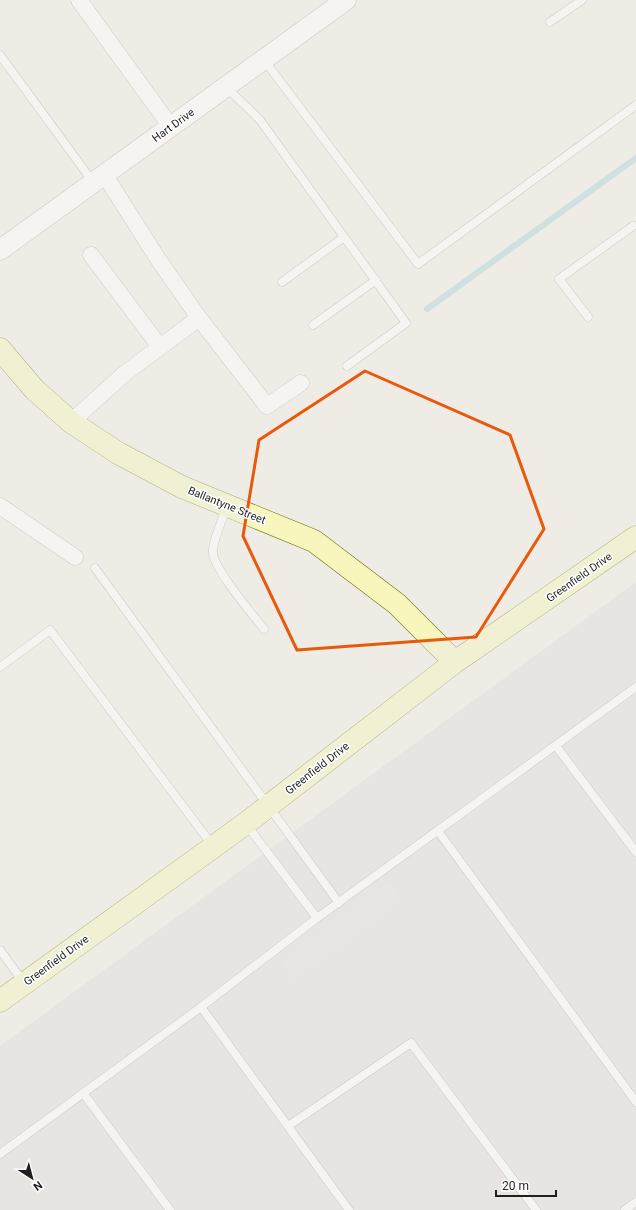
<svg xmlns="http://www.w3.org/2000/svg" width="636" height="1210" font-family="Roboto,sans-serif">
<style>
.residential{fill:#dddcdc}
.parking{fill:#dfdfdf}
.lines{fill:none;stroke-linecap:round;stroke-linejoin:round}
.stream{stroke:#a8d3db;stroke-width:6}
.service-casing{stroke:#a3a3a3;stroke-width:9}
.minor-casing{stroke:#a3a3a3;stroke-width:17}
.tertiary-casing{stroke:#a3a3a3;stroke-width:21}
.secondary-casing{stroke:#6e7209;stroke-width:23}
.service{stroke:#fff;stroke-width:8}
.minor{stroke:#fff;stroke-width:16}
.tertiary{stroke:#fff;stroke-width:20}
.secondary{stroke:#f7f6bc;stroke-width:22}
.marked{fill:none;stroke:#e8590c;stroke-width:3;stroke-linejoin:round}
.labels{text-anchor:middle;stroke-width:3;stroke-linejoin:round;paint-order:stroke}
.street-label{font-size:11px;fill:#1f1f1f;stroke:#fff}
</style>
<rect width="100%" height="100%" fill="#efebe5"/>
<path class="residential" d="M636 582V1210H0V1046Z"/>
<path class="parking" d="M390 882 403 899 293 979 281 962Z"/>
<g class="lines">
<path class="stream" d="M427 309 636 158"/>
<g class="service-casing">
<path id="service" d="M550 22 582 0
M0 55 93 182
M264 60 418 264 636 105
M226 87 260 120 406 323 347 366
M282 282 344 237
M588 317 559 279 633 226
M313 325 376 280
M227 506C223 518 214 538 213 550 210 565 253 615 264 629
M95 568 339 903
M0 667 50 630 213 846
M556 746 636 852
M246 824 317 918
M438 831 636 1102
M0 950 24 983
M201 1007 349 1210
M83 1093 170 1210
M288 1126 411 1043 536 1210
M0 1154 201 1007 317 918 636 687
M625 1210 636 1202"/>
</g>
<g class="minor-casing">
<path id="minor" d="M79 0 171 127
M91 255 160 347
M199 318 267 406 301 383
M71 422 124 374 199 318 158 259 104 174
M0 506 75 557"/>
</g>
<g class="tertiary-casing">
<path id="tertiary" d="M0 250 346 0"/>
</g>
<g class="secondary-casing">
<path id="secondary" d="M0 349 34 389 71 422 118 453 182 487 314 541 397 604 455 662
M0 1001 245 824 455 662 636 537"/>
</g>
<use href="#service" class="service"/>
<use href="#minor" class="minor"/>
<use href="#tertiary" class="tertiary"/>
<use href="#secondary" class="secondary"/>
</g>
<path d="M0 0H636V1210H0ZM365 371 510 435 544 529 476 637 297 650 243 536 259 440Z" fill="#efebe5" fill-opacity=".55" fill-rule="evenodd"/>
<path class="marked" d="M365 371 510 435 544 529 476 637 297 650 243 536 259 440Z"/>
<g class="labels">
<g class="street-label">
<text transform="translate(173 125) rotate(-36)" y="4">Hart Drive</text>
<text transform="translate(227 505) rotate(22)" y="4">Ballantyne Street</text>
<text transform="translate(579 577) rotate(-35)" y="4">Greenfield Drive</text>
<text transform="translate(317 768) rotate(-38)" y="4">Greenfield Drive</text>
<text transform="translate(56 960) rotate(-36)" y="4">Greenfield Drive</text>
</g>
</g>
<g transform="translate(32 1178) rotate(144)" stroke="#ffffff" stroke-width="3" paint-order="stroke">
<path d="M0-3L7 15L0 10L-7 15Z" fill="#1f1f1f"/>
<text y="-6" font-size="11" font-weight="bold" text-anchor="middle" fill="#1f1f1f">N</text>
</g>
<path d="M496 1190v6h60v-6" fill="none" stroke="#1f1f1f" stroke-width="2"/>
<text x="502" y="1190" font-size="12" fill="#1f1f1f" stroke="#ffffff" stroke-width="3" paint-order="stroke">20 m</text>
</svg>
